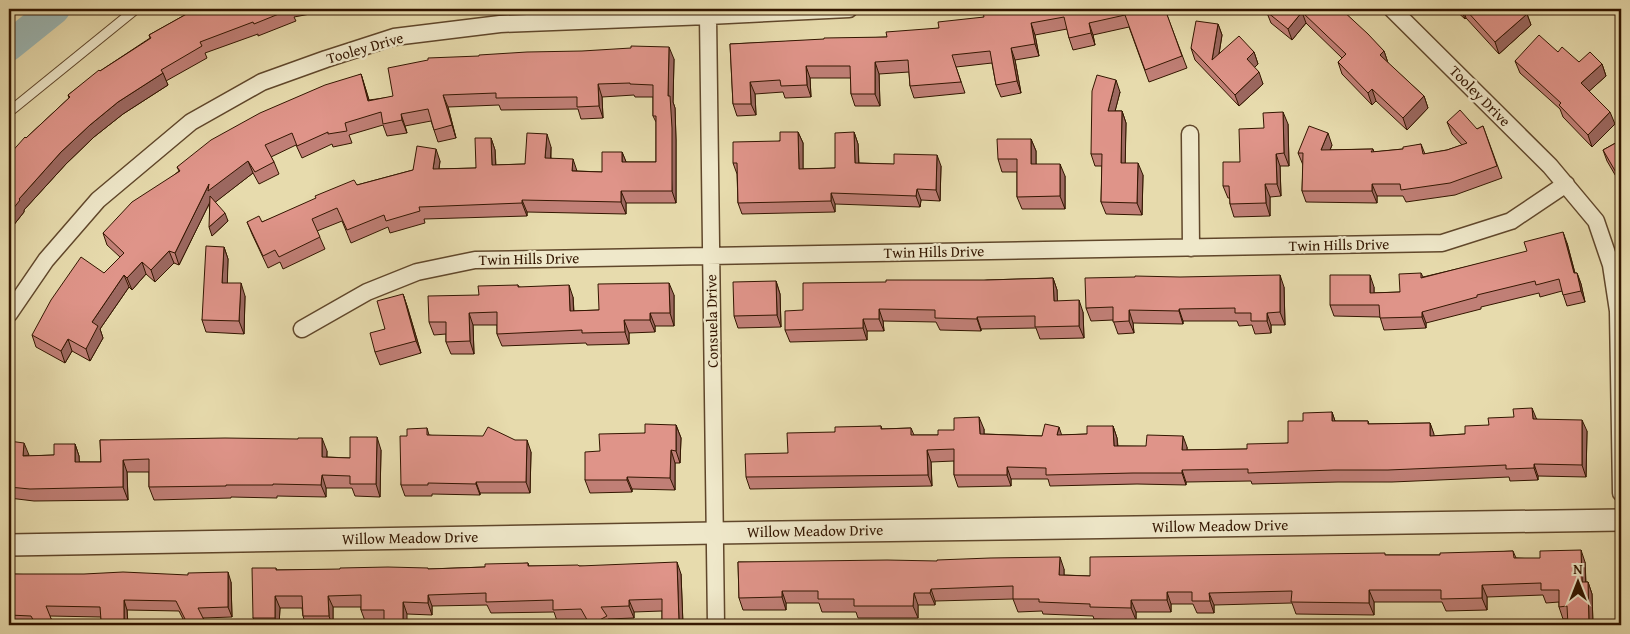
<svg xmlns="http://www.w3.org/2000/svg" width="1630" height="634" font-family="'Gentium Book Plus',serif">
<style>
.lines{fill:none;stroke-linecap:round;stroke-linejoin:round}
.river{stroke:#9cb8b5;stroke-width:30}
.service-casing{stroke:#60472b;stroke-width:11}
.minor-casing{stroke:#60472b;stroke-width:19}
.tertiary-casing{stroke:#60472b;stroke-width:24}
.service{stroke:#efe8ca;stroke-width:9}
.minor{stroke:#efe8ca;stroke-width:16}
.tertiary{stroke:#efe8ca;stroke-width:21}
.wall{fill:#c07f76;stroke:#331600}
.shaded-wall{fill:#9c6860;stroke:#331600}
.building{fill:#df9489;stroke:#331600}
.labels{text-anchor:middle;stroke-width:5;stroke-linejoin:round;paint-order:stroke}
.street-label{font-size:15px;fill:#331600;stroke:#efe8ca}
</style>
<rect width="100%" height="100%" fill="#e7dbad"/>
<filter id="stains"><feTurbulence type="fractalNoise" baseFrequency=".004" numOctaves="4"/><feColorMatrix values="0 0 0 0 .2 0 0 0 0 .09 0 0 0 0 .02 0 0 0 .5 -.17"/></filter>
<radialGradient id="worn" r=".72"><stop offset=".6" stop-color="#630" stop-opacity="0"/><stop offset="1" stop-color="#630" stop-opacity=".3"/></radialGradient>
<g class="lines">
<path class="river" d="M9 46 55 9"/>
<g class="service-casing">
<path id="service" d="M9 112 136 9"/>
</g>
<g class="minor-casing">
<path id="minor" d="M1392 9 1550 166 1596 221 1611 265 1618 311 1621 493
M708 16 716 625
M1190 134 1191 248
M9 314 46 260 98 200 191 122 262 82 326 59 394 37 500 24 708 16 849 9
M302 329 367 292 417 272 475 260 1442 243 1511 221 1566 184"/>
</g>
<g class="tertiary-casing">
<path id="tertiary" d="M9 545 715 533 1621 520"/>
</g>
<use href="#service" class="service"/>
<use href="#minor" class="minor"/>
<use href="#tertiary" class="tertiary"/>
</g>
<path class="wall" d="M191 9H337L294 17 296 21 258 36V34L205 53 207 58 166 81 168 85 123 114 94 137 66 164 24 210V212L9 231 26 138 69 98 68 95 100 71 150 38 149 35 192 11Z
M1004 9H1179V10H1165L1187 68 1149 82 1129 27 1093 35 1095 45 1073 50 1069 38 1067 29 1035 35 1039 56 1015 60 1021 93 1001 97 996 85 992 63 956 67 965 93 914 98 910 86 909 72 879 74 880 106H855L851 94V78H810L811 97 785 98 783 92 755 94 756 115 737 116 733 104 730 44 887 37 939 28 984 17Z
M1258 9H1341L1384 51 1388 63 1424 96 1428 108 1407 130 1376 101 1372 105 1342 74 1338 62 1342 58 1306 23 1292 40 1271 23 1267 13Z
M1454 9H1522L1527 14 1531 25 1499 54 1466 18 1465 19Z
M1218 24 1222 35 1219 54 1254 52 1258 64 1254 67 1263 84 1239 106 1195 60 1191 48Z
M1558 52 1579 62 1602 64 1606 76 1589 91 1615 124 1592 147 1563 117 1560 109 1520 73 1515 61Z
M674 59 673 102 675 108 676 140V203H626V214L527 212V216L424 219 425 223 390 233 388 227 351 243 342 221 317 231 325 249 283 269 280 262 268 268 252 234 247 222H262L357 185 413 170 440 161 439 169 476 168 491 138 495 150 496 165 525 164 551 147V158L577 171 602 172 622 152 626 162H656V122L653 116V97H635L634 95 602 97 603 118 581 119 578 109 501 110 499 105 448 107 456 138 438 142 431 121 405 126 407 133 387 136 383 125 349 135 352 143 333 147 332 144 302 158 296 145 271 157 274 162 279 174 259 184 253 173 215 202 228 221 212 236 209 204 179 265 174 263 155 282 146 274 132 290 129 287 100 329 103 338 90 361 72 351 65 363 36 347 32 335 104 273 120 257 107 245 103 233 179 171 177 167 361 74 369 100Z
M1120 92 1115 111H1122L1126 123 1125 163 1143 175 1142 215 1106 214 1101 202 1102 166H1095L1091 154Z
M1447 122 1477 129 1483 126 1502 178 1455 195 1406 202 1403 196H1377V203L1306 202 1302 191 1303 165 1298 153 1332 145 1330 150 1373 149 1374 152 1403 149 1421 144 1425 154 1447 150 1462 145 1452 134Z
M1288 124 1289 166H1280L1281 196 1270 197V216L1234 217 1230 204V198H1228L1223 186 1264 128Z
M798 132 803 143V169L835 168 854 132 858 144 859 163 941 166 940 201 921 200 920 207 835 204V212L742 214 738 203 737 174 733 163Z
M1031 139 1036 151V164L1065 176V209H1022L1017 197V172H1002L998 159Z
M1621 140V185L1607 161 1603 150Z
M1567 243 1575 273H1577L1581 284 1585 302 1567 306 1562 291 1540 297 1539 293 1481 307V309L1426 323V328L1384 330 1380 317 1334 316 1330 305 1374 287V293L1400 292 1421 273 1423 277Z
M224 247 228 259 227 283 245 296 244 334 206 332 202 320Z
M1053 278 1057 290V301L1083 312 1084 338 1040 339 1036 328 981 329V331L940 330 936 322 883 321 884 331H867V340L790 342 785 330 803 310 987 280Z
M776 281 780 294 781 327 738 328 734 316Z
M518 285 519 287 573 297 574 311 599 310 674 295V326H655V332L629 333V344L587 345 586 343 502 346 497 334V325H473L474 354H451L446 342V334L434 335 429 322 479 295Z
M1284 287 1285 325H1271V333L1255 334 1252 325 1239 326 1237 321H1183V324L1133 323 1134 333 1118 334 1113 320 1091 321 1086 308Z
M403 294 407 306 421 353 380 365 375 352 385 329Z
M1332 412 1335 421H1368L1369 424 1430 423 1434 436 1465 434 1489 425 1536 419 1587 431 1586 477 1538 476V480L1510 481 1509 477 1392 482H1338L1252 484 1251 481 1186 482V485L1137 484 1050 486 1048 479H1011V486L958 487 954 475V461L931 462 932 486 750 489 746 477 788 453 835 432 881 426 882 429 911 428 914 435H938L984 429V434L1042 436 1087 434 1113 426 1117 438 1118 446 1187 447V450L1247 449 1288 443 1303 421Z
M676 425 681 438 680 463H675V490L632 489V492L590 493 585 480 600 451 645 433Z
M427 428 429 435 531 452 530 493H480V495L432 494V496H405L401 485 407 436Z
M100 440 327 451V457L350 458 381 450 380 497 355 496 352 488H326V497L277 496V498L231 497V498L154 500 149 487V472H127L128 500 34 501 9 498V441L29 456 54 455 75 444 79 456V462H101Z
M1513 551 1516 558 1585 562 1586 582H1588L1592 594 1593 625H1568L1567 619H1563L1559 607V602L1546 603 1543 595 1487 597V610L1446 611 1442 602H1374V615L1296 614 1292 603 1214 605V613H1197L1193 604H1171V612H1136V620L1094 619 1093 616 1043 614 1042 611 1018 612 1013 599 935 601V605H918V618H858L856 612H822L819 603H786V610H743L739 598 738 562 1064 569V575L1090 576 1385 555H1440Z
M528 563 529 566H579L681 574 683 625H662V611L634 612V618L608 619 610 625H588L585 620 557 621 554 612 491 613 487 605 432 606V615L407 614 384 621H365L361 610V607H333V625H306L303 616 302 608H280L279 625H256L253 618 276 568V570L429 569 485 567Z
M9 574 231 582 232 617 203 618 206 625H186L179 611 127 610 128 625H102L101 617 50 616 53 625H9Z"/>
<path class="shaded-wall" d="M1461 9H1463L1466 18 1465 19Z
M1302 12 1306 23 1292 40 1288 29Z
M1527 14 1531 25 1499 54 1495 42Z
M1031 23 1035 35 1039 56 1035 44Z
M1089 23 1093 35 1095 45 1091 33Z
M1218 24 1222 35 1216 72 1212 60Z
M669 47 674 59 673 102 675 108 676 140V203L672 191 668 96Z
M1011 48 1015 60 1021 93 1017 81Z
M1384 51 1388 63 1380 55Z
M1254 52 1258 64 1251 71 1247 59Z
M875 62 879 74 880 106 875 94Z
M1602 64 1606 76 1585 95 1581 83Z
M806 66 810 78 811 97 807 85Z
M1259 72 1263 84 1239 106 1235 95Z
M163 73 168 85 123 114 94 137 66 164 24 210V212L9 231V214L19 199 61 152 90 125 118 102Z
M361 74 373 113 368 101Z
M1116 80 1120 92 1112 123 1108 111Z
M750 82 755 94 756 115 751 104Z
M598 84 602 97 603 118 599 106Z
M1372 89 1376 101 1372 105 1368 93Z
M443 95 448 107 456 138 452 125Z
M1424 96 1428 108 1407 130 1403 118Z
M1122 111 1126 123 1125 174 1121 163Z
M1283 112 1288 124 1289 166 1284 153Z
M1610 112 1615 124 1592 147 1588 135Z
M401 114 405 126 407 133 402 120Z
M798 132 803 143V180L799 169Z
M854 132 858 144 859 174 855 163Z
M1328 133 1332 145 1325 162 1321 150Z
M547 134 551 147 550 170 545 158Z
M491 138 495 150 496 177 492 165Z
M1031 139 1036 151V176L1031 164Z
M436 149 440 161 437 181 433 169Z
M622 152 627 164 622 162Z
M1276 154 1280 166 1281 196 1277 184Z
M937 155 941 166 940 201 936 190Z
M573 159 577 171H572Z
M248 161 253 173 213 204 211 200 179 265 175 253 209 184Z
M1138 163 1143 175 1142 215 1137 203Z
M1060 164 1065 176V209L1060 196Z
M1265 184 1270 197V216L1266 203Z
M1372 184 1377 196V203L1372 191Z
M917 189 921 200 920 207 916 196Z
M621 191 626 203V214L621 202Z
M831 193 835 204V212L831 201Z
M522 200 527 212V216L522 203Z
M225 213 228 221 212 236 209 227Z
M1563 232 1567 243 1578 285 1574 273Z
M224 247 228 259 227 295 222 283Z
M169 251 174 263 155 282 151 270Z
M142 262 146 274 132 290 127 278Z
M1577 273 1581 284 1585 302 1581 291Z
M124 275 129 287 100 329 103 338 90 361 86 349 92 322Z
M1280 275 1284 287 1285 325 1280 312Z
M1370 275 1374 287V304L1370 293Z
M1053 278 1057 290 1058 313 1054 301Z
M776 281 780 294 781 327 777 315Z
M241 283 245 296 244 334 239 321Z
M669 283 674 295V326L670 313Z
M569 285 573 297 574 323 570 311Z
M403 294 407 306 421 353 416 341Z
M1079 300 1083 312 1084 338 1079 326Z
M879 309 883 321 884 331 879 319Z
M1179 309 1183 321V324L1179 311Z
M1129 310 1133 323 1134 333 1129 321Z
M1422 312 1426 323V328L1422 317Z
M469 313 473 325 474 354 470 341Z
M650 313 655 326V332L650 320Z
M1267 313 1271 325V333L1267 321Z
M977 317 981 329V331L977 319Z
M863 319 867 331V340L863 328Z
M624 320 629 333V344L625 332Z
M68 339 72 351 65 363 61 351Z
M1532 408 1537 420 1533 419Z
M1332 412 1336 424 1332 421Z
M979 417 984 429V446L980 434Z
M1582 420 1587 431 1586 477 1582 465Z
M1430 423 1434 434V447L1430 436Z
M676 425 681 438 680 463 676 451Z
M1113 426 1117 438 1118 458 1114 446Z
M1059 427 1063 439 1057 435Z
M1183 436 1187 447V462L1182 450Z
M377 437 381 450 380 497 376 484Z
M322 438 327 451 326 470 322 457Z
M527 440 531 452 530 493 526 482Z
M24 443 29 455 23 456Z
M75 444 79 456 80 475 75 462Z
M671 450 675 463V490L670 478Z
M927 450 931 462 932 486 928 475Z
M123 460 127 472 128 500 123 487Z
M1534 464 1538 476V480L1534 468Z
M1007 467 1011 479V486L1007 475Z
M1182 470 1186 482V485L1182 473Z
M322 475 326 488V497L321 485Z
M627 477 632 489V492L627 480Z
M476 482 480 493V495L476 484Z
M1581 550 1585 562 1586 594 1582 582Z
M1060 557 1064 569V587L1059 575Z
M677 562 681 574 683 625H680L679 622Z
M228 572 231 582 232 617 228 607Z
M1588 582 1592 594 1593 625H1589Z
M1482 585 1487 597V610L1482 598Z
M931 589 935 601V605L930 593Z
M1369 590 1374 602V615L1369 603Z
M782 591 786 603V610L782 597Z
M1167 592 1171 604V612L1167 600Z
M914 593 918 605V618L913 606Z
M1209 593 1214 605V613L1210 601Z
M428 595 432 606V615L428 603Z
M275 596 280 608 279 625H278L275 618Z
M328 596 333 607V625H332L329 616Z
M124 600 127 610 128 625H126L124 620Z
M629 600 634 612V618L629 606Z
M1131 600 1136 612V620L1131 608Z
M403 602 407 614V625H403Z"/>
<path class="building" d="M191 9H291L254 24 253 22 200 42 202 46 161 70 163 73 118 102 90 125 61 152 19 199 20 200 9 214V155L25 137 26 138 70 97 68 95 99 70 100 71 151 38 149 35 192 11Z
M1004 9H1165L1182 56 1145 70 1125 15 1089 23 1091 33 1069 38 1064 17 1031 23 1035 44 1011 48 1017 81 996 85 990 51 952 55 961 82 910 86 908 60 875 62V94H851L850 66H806L807 85 781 86 780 80 750 82 751 104H733L730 44 824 39V38L887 37 886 32 939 28 938 22 984 17 983 12Z
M1269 9H1341L1368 34 1384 51 1380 55 1424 96 1403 118 1372 89 1368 93 1338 62 1346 54 1302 12 1288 29 1267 12Z
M1465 9H1522L1527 14 1495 42Z
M1196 21 1218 24 1212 60 1239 36 1254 52 1247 59 1259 72 1235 95 1191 48Z
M1539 35 1558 52 1562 47 1579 62 1590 52 1602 64 1581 83 1610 112 1588 135 1559 105 1561 103 1515 61Z
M631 46 669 47 668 96H670L672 128V191H621V202L522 200V203L419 207 420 211 386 221 384 215 347 230 337 208 312 219 320 237 279 257 275 250 263 256 247 222 259 216 262 222 316 198 315 196 354 180 357 185 413 170 417 146 436 149 433 169 476 168 475 138H491L492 165 525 164 527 133 547 134 545 158 573 159 572 171 602 172V152H622V162H656V116H653V85L630 84V83L598 84 599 106 577 107V97L496 98V93L443 95 452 125 434 130 428 109 401 114 402 120 383 124 381 112 345 123 347 131 328 134V132L297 146 292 133 265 145 274 162 255 172 248 161 208 191 209 184 175 253 169 251 151 270 142 262 127 278 124 275 92 322 98 326 86 349 68 339 61 351 32 335 51 300 81 257 104 273 124 253 103 233 132 202 180 171 177 167 211 140 260 113 325 85 361 74 368 101 393 96 388 68 428 60V58L479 56V55L527 52 582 51 631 48Z
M1097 75 1116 80 1108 111H1122L1121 163H1138L1137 203 1101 202 1102 154H1091L1092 91Z
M1460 110 1477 129 1483 126 1497 166 1450 183 1401 190 1400 184H1372V191H1302L1303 153H1298L1309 126 1328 133 1321 150 1373 149 1371 152 1403 149V147L1421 144 1423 154 1447 150 1467 143 1447 122Z
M1283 112 1284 153 1276 154 1277 184H1265L1266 203 1230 204 1229 186H1223V162H1240L1239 129 1264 128 1263 113Z
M780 132H798L799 169 835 168V133L854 132 855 163 894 164V154L937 155 936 190 917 189 916 196 831 193V201L738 203 737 163H733V142L780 141Z
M997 139H1031V164H1060V196L1017 197V159H998Z
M1621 140V181L1603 150Z
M210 196 225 213 209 227Z
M1563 232 1574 273H1577L1581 291 1563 295 1559 279 1536 285 1535 281 1477 295V297L1422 312V317L1380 318 1379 305H1330V275H1370V293L1400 292 1399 274 1421 273V278L1527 251 1524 242Z
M206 246 224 247 222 283H241L239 321 202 320Z
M1280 275V312L1267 313V321H1251V313H1235V308L1179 309V311L1129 310V321L1113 322V307L1086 308 1085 278 1135 277V276L1180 277Z
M1053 278 1054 301 1079 300V326L1035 327V316L977 317V319L935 318V310L879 309V319H863V328L785 330V311L803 310V283L886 282V280H987Z
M776 281 777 315 734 316 733 282Z
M669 283 670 313H650V320H624L625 332 582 333V330L497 334V312L469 313 470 341 446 342V322H429L428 296 479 295 478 286 518 285V287L569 285 570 311 599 310 598 284Z
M403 294 416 341 375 352 370 333 385 329 377 301Z
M1532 408 1533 419 1582 420V465L1534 464V468L1506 469V465L1388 470H1334L1248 473V469L1182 470V473H1133L1046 475V468L1007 467V475H954V449L927 450 928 475 746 477 745 454 788 453 787 433 835 432V427L881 426V429L911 428V435H938V430H954V418L979 417 980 434 1042 436 1045 424 1059 427 1057 435 1087 434V426H1113L1114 446H1146L1147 435 1183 436 1182 450 1247 449V444L1288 443V421H1303V413L1332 412V421H1368V424L1430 423V436L1465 434V426L1489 425 1488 418 1514 417 1513 409Z
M645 424 676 425V451L671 450 670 478 627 477V480H585V452L600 451 599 434 645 433Z
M488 427 515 440H527L526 482H476V484L428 483V485H401L400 436H407V429L427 428V435L483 436Z
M350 437H377L376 484H350V476L322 475 321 485 273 484V485H226V486L149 487V459L123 460V487L30 489 9 487V441L24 443 23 456 54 455V444H75V462H101L100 440 225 438 298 439V438H322V457L350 458Z
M1581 550 1582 582H1588L1589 625H1568L1567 606 1559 607V590H1541V583L1482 585V598L1441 599V590H1369V603L1291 602 1292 591 1209 593 1210 601H1192V592H1167V600H1131V608L1090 607V604L1039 602V599H1013V586L931 589 930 593H914L913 606H854V599H818V591H782V597L739 598 738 562 887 560 937 561V560L990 558 1060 557 1059 575 1090 576V557L1385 553V555H1440V553L1513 551 1514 558H1540V551Z
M677 562 679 622H674V625H662V599L629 600V606L601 607 607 616 590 625 581 609 553 610V600L486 602V593L428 595V603L403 602V625H384V610H361V595L328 596 329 616H303L302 596H275V618H253L252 568H276V570L340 569V568L388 567 428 568V569L485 567V564L528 563V566L578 565 579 566Z
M123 572 188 575V573L228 572V607L198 608 206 624 204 625H188L176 601 124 600V620H101L100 607 46 606 52 621H45L44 625H36L31 616 9 615V574H84Z"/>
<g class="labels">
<g class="street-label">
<text transform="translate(365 48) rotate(-16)" y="5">Tooley Drive</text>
<text transform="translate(1480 96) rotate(45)" y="5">Tooley Drive</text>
<text transform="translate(1339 245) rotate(-1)" y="5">Twin Hills Drive</text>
<text transform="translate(934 252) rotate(-1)" y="5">Twin Hills Drive</text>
<text transform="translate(529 259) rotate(-1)" y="5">Twin Hills Drive</text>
<text transform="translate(712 321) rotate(-91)" y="5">Consuela Drive</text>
<text transform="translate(1220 526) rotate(-1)" y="5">Willow Meadow Drive</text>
<text transform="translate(815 531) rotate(-1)" y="5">Willow Meadow Drive</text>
<text transform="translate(410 538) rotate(-1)" y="5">Willow Meadow Drive</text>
</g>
</g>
<rect width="1630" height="634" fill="none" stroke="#e7dbad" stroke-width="30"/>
<rect x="10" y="10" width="1610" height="614" fill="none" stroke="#331600" stroke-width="2.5"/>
<rect x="15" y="15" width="1600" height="604" fill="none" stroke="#331600"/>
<g transform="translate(1578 582)" stroke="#efe8ca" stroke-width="4" paint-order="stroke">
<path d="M0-4L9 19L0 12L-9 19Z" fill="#331600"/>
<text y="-8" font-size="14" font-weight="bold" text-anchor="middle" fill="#331600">N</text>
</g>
<rect width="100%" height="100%" filter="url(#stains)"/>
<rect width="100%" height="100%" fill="url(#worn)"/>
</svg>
